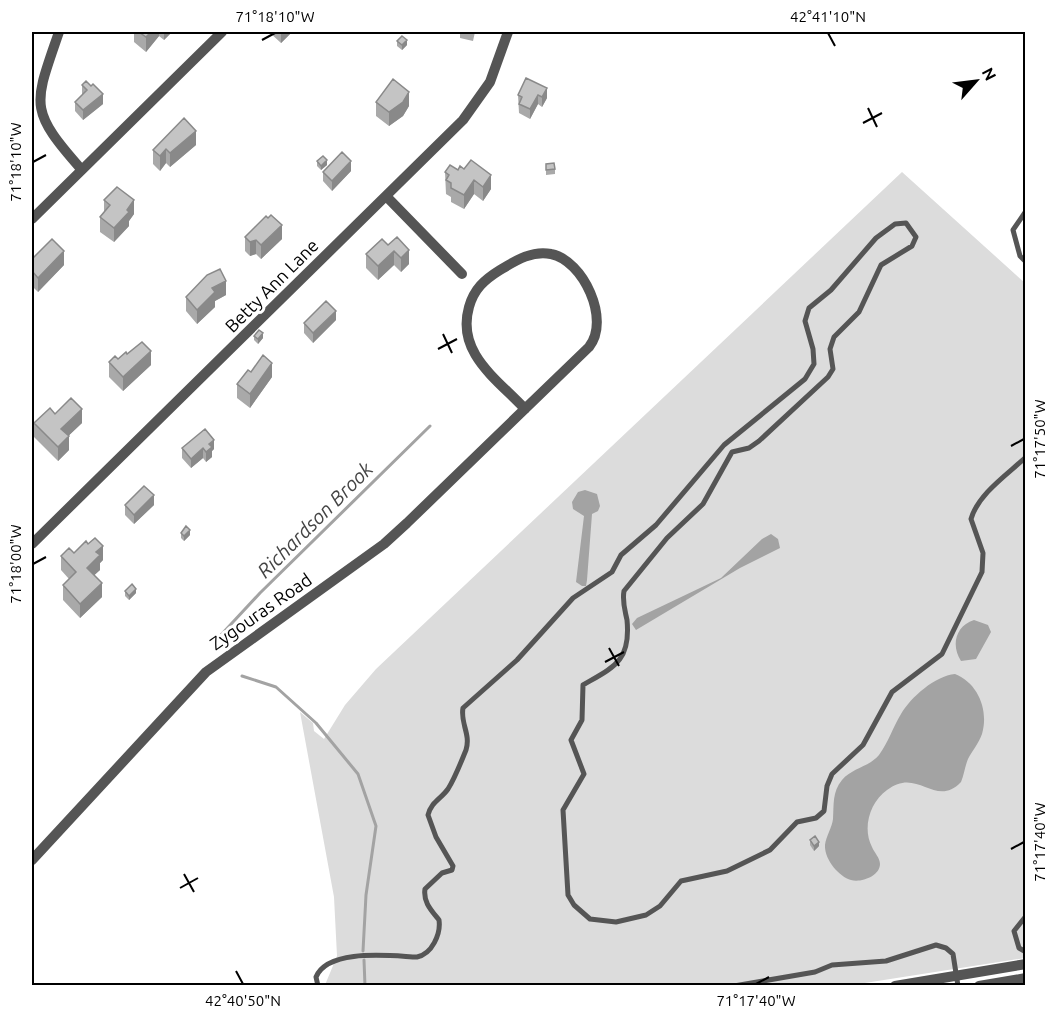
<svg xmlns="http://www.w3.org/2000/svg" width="1057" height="1017" font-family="Ubuntu,sans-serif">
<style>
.green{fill:#dcdcdc}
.water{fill:#a3a3a3}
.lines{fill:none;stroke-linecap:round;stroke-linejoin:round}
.stream{stroke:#a3a3a3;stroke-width:3}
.service{stroke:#555;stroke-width:5}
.minor{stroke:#555;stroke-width:10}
.wall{fill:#a9a9a9}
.shaded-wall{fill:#898989}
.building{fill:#c4c4c4;stroke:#898989;stroke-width:1.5}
.ticks{fill:none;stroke:#000;stroke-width:2}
.labels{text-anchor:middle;stroke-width:6;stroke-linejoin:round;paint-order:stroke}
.street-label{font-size:18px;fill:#000;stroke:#fff}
.water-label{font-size:20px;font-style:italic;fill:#444;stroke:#fff}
.neatline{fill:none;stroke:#000;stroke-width:2}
.ticks-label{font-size:15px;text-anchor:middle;fill:#000}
</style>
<rect width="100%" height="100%" fill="#fff"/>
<path class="green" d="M902 172 1025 283V958L852 985H325L337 956 334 897 300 712 313 723 314 731 324 739 345 705 376 669Z"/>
<path class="water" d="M585 490 597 494 600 506 598 511 592 514 587 580 586 586H582L576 582 584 516 573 509 572 502 578 492Z
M771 534 778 539 780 548 740 568 636 630 632 624 637 618 721 578 762 539Z
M974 620 988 625 991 632 976 659 961 661C951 646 955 626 974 620Z
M955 674C978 683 989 710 982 734 979 743 972 751 968 759 965 766 964 775 961 782 935 809 918 766 887 790 870 802 862 828 872 847 874 852 880 858 880 864 880 876 861 883 851 880 839 877 824 859 825 845 826 836 832 828 833 819 834 805 832 792 842 780 852 768 869 767 879 755 888 743 893 727 901 714 911 697 935 676 955 674Z"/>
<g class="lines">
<path class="stream" d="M220 636 260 593 430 426
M242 676 276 687 316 723 358 774 376 826 366 895 363 951
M364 960 365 986"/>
<path class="service" d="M1026 211 1013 230 1020 256 1026 262
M1026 916 1014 931 1019 948 1026 952
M318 986 316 977C328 948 391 956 417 957 432 954 441 934 439 920 431 910 423 902 425 889L442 873 452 870 453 866 436 837 428 815C431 802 441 799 448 789 455 778 461 762 466 750 471 734 460 723 463 708L517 660 573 598 612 572 621 555 656 525 724 445 805 379 814 364 813 349 805 321 809 308 831 290 876 238 895 224 906 223 916 237 912 246 881 265 859 312 834 337 830 349 833 369 828 377 759 441 749 448 732 452 703 504 667 538 624 591C622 602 625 610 627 620 631 661 614 667 583 685L582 720 571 740 584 774 563 810 568 895 574 905 590 919 616 922 646 915 660 906 681 881 727 871 770 850 797 822 816 818 824 811 827 786 832 774 863 745 892 692 942 654 982 572 983 553 971 519C978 494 1008 474 1026 457
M734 986 815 972 832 965 886 961 936 945 946 948 953 954 958 986"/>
<path class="minor" d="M59 32C34 105 28 109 81 169
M386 196 462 274
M32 219 222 32
M32 544 463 120 490 82 508 32
M32 860 206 672 384 544 407 523 589 347C611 320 583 260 551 254 532 250 515 261 500 270 484 280 474 289 469 307 456 353 497 379 525 409
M895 986 1026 964
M979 986 1026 978"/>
</g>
<path class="wall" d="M134 32H172L164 40 159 36 146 52 134 42Z
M269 32H292L281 43Z
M460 32H475L473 41 460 38Z
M397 41 407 45 402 50 397 46Z
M526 78 547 98 542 107 538 104 530 119 519 113 518 95Z
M82 85 91 86 103 104 83 120 75 111V102L82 95Z
M376 102 409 106 403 116 389 126 376 116Z
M196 145 170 167 166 163 160 171 153 164V150Z
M317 161 327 165 321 170 317 166Z
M546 164 555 169V174L546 175Z
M458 170 491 189 483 201 474 194 464 209 451 202V197L446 194 445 172Z
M351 171 332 191 323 181V172Z
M104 200 134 214 129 221V226L114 242 100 232V217L104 212Z
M245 237 282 239 261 259 256 254 250 256 245 251Z
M382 239 409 264 401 272 394 265 378 280 366 268V254Z
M32 259 64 265 38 292 32 286Z
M226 295 215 301V307L197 324 186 311V297Z
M336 320 313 343 304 333V323Z
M254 336 263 338 258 344 254 340Z
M127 354 151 365 123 391 109 377V362L118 359Z
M251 372 272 377 250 408 237 398V384Z
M55 414 82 423 68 436 69 450 58 461 34 437V423Z
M182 448 214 449 212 451V457L206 462 203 458 191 468 182 458Z
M125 505H154L134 524 125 515Z
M181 533 190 535 184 541 181 538Z
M74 553 103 560 100 563V570L94 575 102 597 80 618 63 600V585L69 579 61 570V556Z
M125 591 136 593 129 600 125 596Z
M810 840 819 846 814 851 810 845Z"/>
<path class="shaded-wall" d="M151 32H159V36L146 52V37Z
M164 32H172L164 40Z
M281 32H292L281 43Z
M407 40V45L402 50V45Z
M547 88V98L542 107V97Z
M409 92V106L403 116 389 126V112Z
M103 94V104L83 120V110Z
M538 95V104L530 119V109Z
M196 131V145L170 167V153Z
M166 149V163L160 171V156Z
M327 160V165L321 170V166Z
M351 161V171L332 191V181Z
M491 175V189L483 201V187Z
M474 180V194L464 209V195Z
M134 200V214L129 221V226L114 242V228Z
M282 225V239L261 259V245Z
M256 240V254L250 256V242Z
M409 250V264L401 272V258Z
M64 251V265L38 292V278Z
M394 251V265L378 280V266Z
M226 281V295L215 301V307L197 324V310L212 288Z
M336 311V320L313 343V333Z
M263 333V338L258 344V339Z
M151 351V365L123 391V377Z
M272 363V377L250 408V394Z
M82 409V423L61 443V429Z
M69 436V450L58 461V447Z
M214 440V449L212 451V457L206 462V452L209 444Z
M203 448V458L191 468V459Z
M154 495V505L134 524V515Z
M190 530V535L184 541V536Z
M103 546V560L100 563V570L87 582V568L96 552Z
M102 583V597L80 618V604Z
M136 589V593L129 600V596Z
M819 842V846L814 851V846Z"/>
<path class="building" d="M139 32H151L146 37Z
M402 36 407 40 402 45 397 41Z
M526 78 547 88 542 97 538 95 530 109 519 104 522 97 518 95Z
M393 79 409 92 403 102 389 112 376 102Z
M86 81 91 86 93 84 103 94 83 110 75 102 87 90 82 85Z
M184 118 196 131 170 153 166 149 160 156 153 150Z
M342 152 351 161 332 181 323 172Z
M323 156 327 160 321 166 317 161Z
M471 160 491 175 483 187 474 180 464 195 451 188V183L446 180 449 175 445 172 450 165 458 170 460 166 464 169Z
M554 163 555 169 546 170V164Z
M117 187 134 200 127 210 129 212 114 228 100 217 110 205 104 200Z
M271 215 282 225 261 245 256 240 250 242 245 237 266 216 268 218Z
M397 237 409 250 401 258 394 251 378 266 366 254 382 239 388 245Z
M52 239 64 251 38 278 32 271V259Z
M220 269 226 281 212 288 215 292 197 310 186 297 207 275Z
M326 301 336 311 313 333 304 323Z
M259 330 263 333 258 339 254 336Z
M142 342 151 351 123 377 109 362 115 356 118 359 126 352 127 354Z
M263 355 272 363 250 394 237 384 248 370 251 372Z
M71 398 82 409 61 429 69 436 58 447 34 423 50 408 55 414Z
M205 429 214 440 209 444 212 447 206 452 203 448 191 459 182 448Z
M144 486 154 495 134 515 125 505Z
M186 526 190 530 184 536 181 533Z
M95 538 103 546 96 552 100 555 87 568 102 583 80 604 63 585 76 572 61 556 69 548 74 553 86 541 88 544Z
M132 584 136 589 129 596 125 591Z
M815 836 819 842 814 846 810 840Z"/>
<path class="ticks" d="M828 33 835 46M262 40 275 33M868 108 877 127M863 123 882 113M33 162 46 155M443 334 452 353M438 349 457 339M1011 446 1024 439M33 564 46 557M609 648 619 666M605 662 624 652M1011 849 1024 842M184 874 194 892M180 888 198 878M236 971 243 984M756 984 769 977"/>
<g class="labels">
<g class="street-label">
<text transform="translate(272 286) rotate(-45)" y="6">Betty Ann Lane</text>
<text transform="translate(261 612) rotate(-35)" y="6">Zygouras Road</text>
</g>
<g class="water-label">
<text transform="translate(315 520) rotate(-45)" y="7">Richardson Brook</text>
</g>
</g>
<rect width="1057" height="1017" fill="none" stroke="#ffffff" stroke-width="66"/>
<g transform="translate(976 81) rotate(62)" stroke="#ffffff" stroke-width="4.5" paint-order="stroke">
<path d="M0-4.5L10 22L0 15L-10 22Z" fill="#000000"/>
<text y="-9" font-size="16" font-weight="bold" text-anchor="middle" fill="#000000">N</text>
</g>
<rect x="33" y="33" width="991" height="951" class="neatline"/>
<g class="ticks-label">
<text x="275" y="22">71°18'10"W</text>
<text x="828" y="22">42°41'10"N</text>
<text transform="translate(16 162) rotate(-90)" y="5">71°18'10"W</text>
<text transform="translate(1040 439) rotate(-90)" y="5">71°17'50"W</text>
<text transform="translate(16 564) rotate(-90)" y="5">71°18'00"W</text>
<text transform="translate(1040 842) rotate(-90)" y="5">71°17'40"W</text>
<text x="243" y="1006">42°40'50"N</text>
<text x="756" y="1006">71°17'40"W</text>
</g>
</svg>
